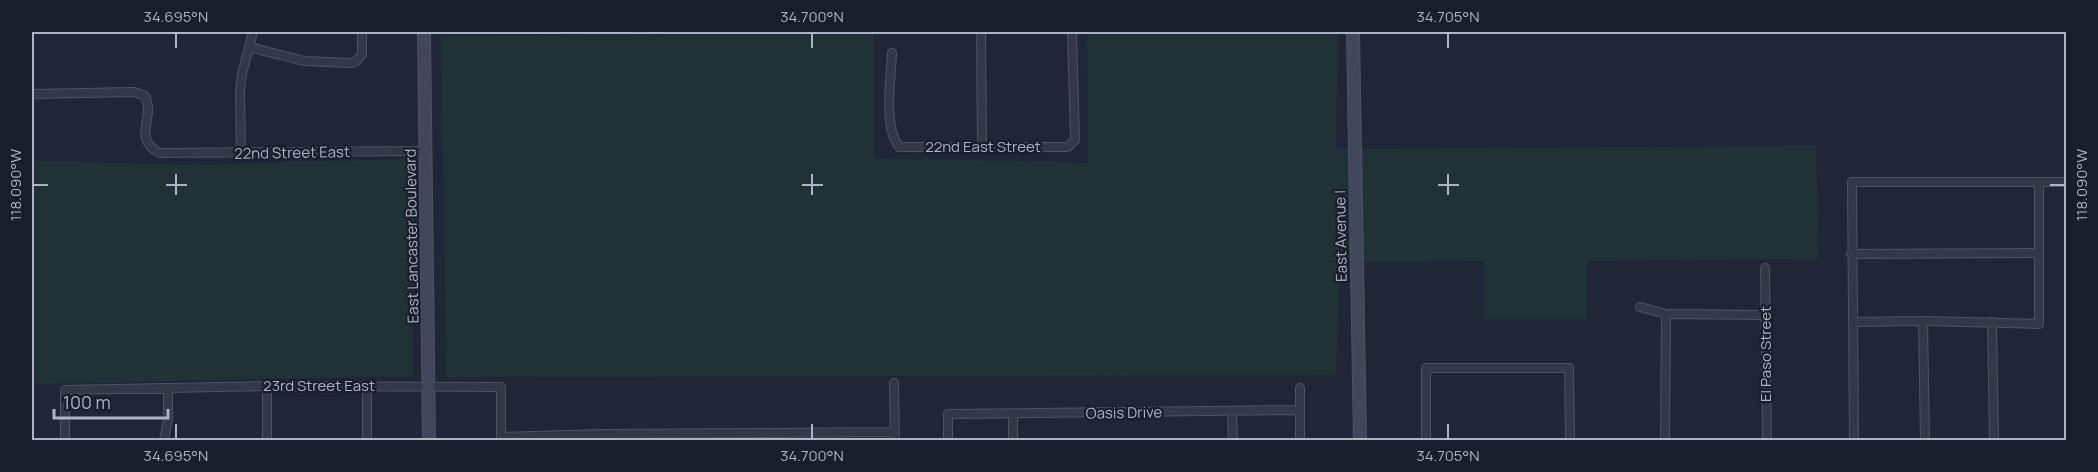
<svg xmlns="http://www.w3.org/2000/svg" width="2098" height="472" font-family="Manrope,sans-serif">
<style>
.green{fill:#213237}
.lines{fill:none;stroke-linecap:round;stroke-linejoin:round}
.minor-casing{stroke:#4d5362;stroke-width:10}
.secondary-casing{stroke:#4d5362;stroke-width:14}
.minor{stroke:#333847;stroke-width:8}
.secondary{stroke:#41475a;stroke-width:12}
.ticks{fill:none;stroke:#adb3c4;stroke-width:2}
.labels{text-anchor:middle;stroke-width:4.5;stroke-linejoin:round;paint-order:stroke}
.street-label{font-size:15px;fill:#adb3c4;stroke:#181e2b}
.neatline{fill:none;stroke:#adb3c4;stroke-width:2}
.ticks-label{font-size:15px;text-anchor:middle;fill:#adb3c4}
</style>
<rect width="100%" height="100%" fill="#1f2636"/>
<path class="green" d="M663 32H874V158L1088 163 1087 32H1338L1336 149 1816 146 1819 259 1587 261V319H1484V261L1340 262 1336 375 446 377 441 36 649 34 663 36Z
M406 159 413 184V376L32 384V161L196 165Z"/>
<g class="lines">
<g class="minor-casing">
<path id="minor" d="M981 32 982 148
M249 47 304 61 351 63 355 62 362 55V32
M892 53C891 79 883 126 899 147H1068L1075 140 1072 32
M32 94 134 92 145 96C156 120 131 136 159 153L426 151
M241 154 240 92 242 74 253 32
M1851 254 2039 253
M1765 268 1767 440
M1640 307 1666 314 1766 315
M1923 321 1925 440
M1853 322 1923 321 2039 324V182
M1992 322 1994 440
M894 383 895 440
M367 386V440
M1300 388V440
M1232 412 1233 440
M1013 414V440
M501 437 602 434 895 432
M65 440V390L267 386 501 387V440
M164 440 168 420V388
M267 440V386
M948 440V414L1300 410
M1426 440V368H1569L1570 440
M1665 440 1666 314
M1854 440 1852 182H2066"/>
</g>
<g class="secondary-casing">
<path id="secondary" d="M424 32 429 440
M1353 32 1360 440"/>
</g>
<use href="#minor" class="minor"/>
<use href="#secondary" class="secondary"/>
</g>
<path class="ticks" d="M176 33V48M812 33V48M1448 33V48M176 174V195M812 174V195M1448 174V195M33 185H48M166 185H187M802 185H823M1438 185H1459M2050 185H2065M176 424V439M812 424V439M1448 424V439"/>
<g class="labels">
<g class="street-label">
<text x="983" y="152">22nd East Street</text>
<text transform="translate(292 153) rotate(-1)" y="5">22nd Street East</text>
<text transform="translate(412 236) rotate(-91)" y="5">East Lancaster Boulevard</text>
<text transform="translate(1341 236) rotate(-91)" y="5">East Avenue I</text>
<text transform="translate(1766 354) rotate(-90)" y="5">El Paso Street</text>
<text x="319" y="391">23rd Street East</text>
<text transform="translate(1124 413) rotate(-1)" y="5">Oasis Drive</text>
</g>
</g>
<rect width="2098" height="472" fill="none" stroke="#181e2b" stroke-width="66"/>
<path d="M54 409v9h114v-9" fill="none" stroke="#adb3c4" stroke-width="3"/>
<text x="63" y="409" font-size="18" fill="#adb3c4" stroke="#181e2b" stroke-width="4.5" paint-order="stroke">100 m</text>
<rect x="33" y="33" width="2032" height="406" class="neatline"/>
<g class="ticks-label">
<text x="176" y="22">34.695°N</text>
<text x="812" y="22">34.700°N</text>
<text x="1448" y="22">34.705°N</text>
<text transform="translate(2082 185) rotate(-90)" y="5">118.090°W</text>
<text transform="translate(16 185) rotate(-90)" y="5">118.090°W</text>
<text x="176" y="461">34.695°N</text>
<text x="812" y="461">34.700°N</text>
<text x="1448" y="461">34.705°N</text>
</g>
</svg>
